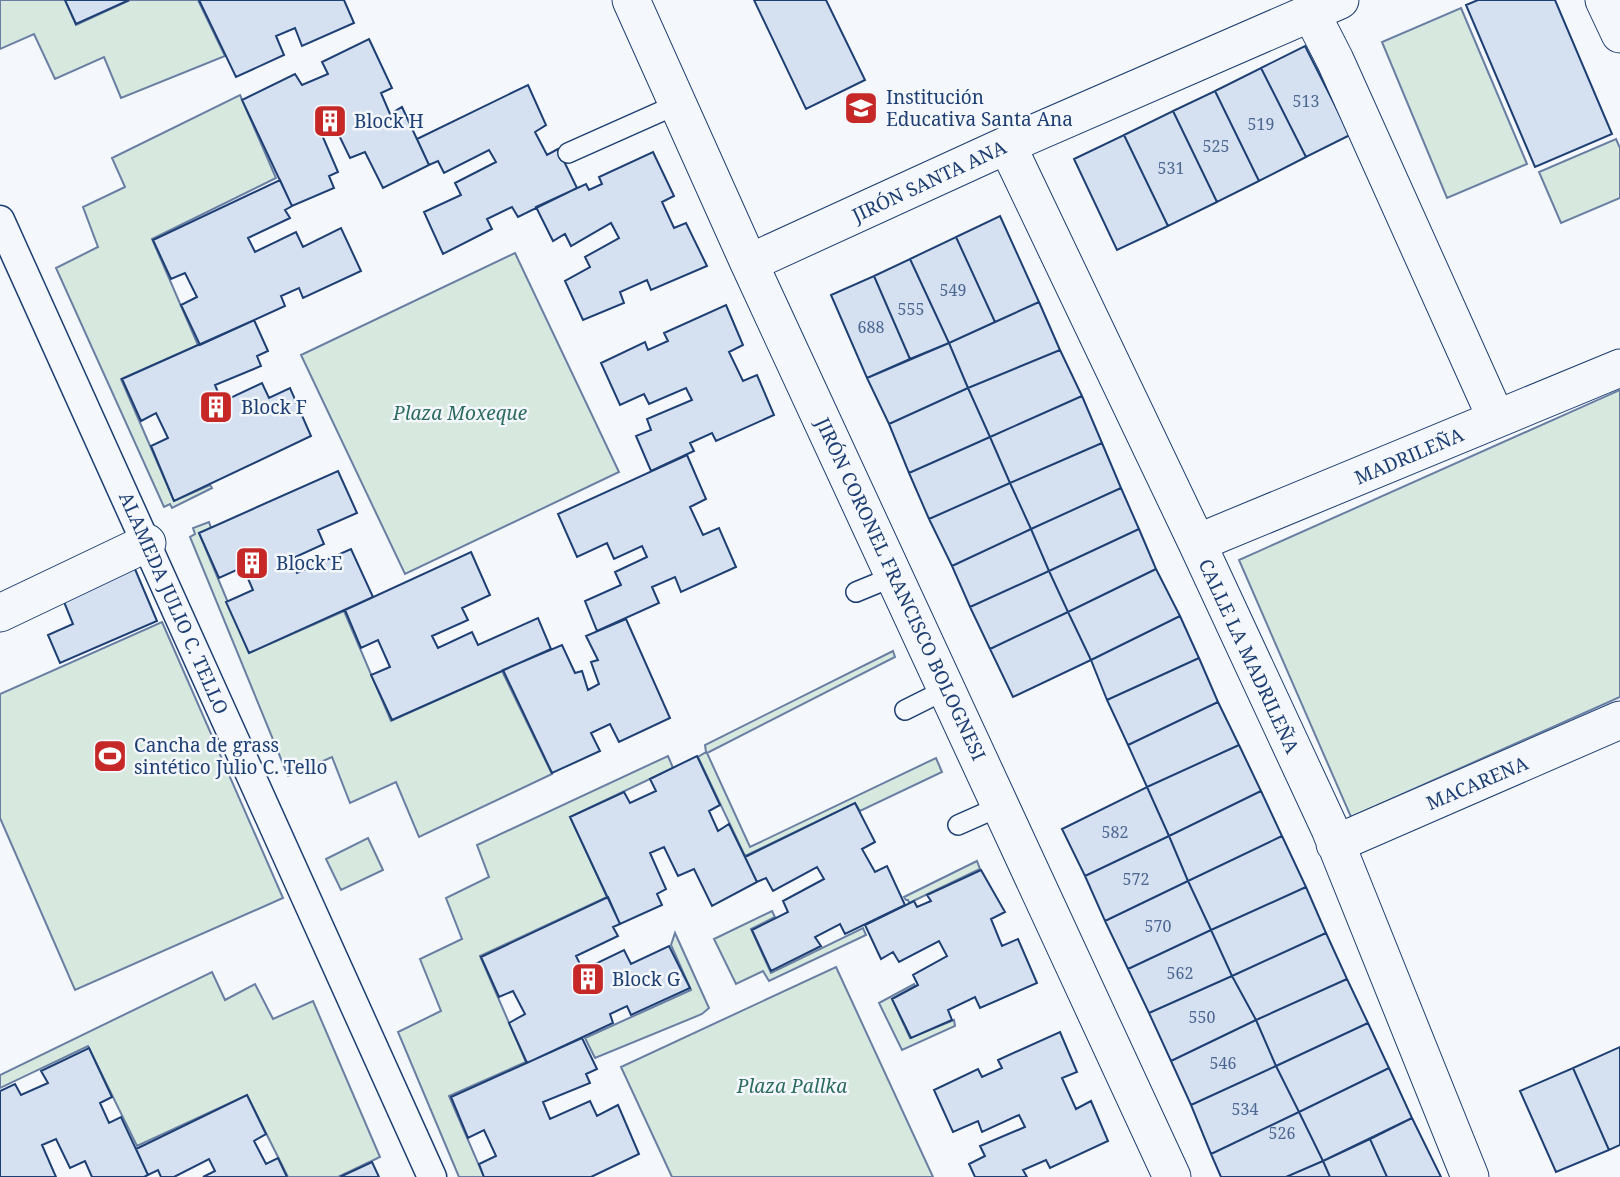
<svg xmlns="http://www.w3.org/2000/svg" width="1620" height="1177" font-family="'Noto Serif',serif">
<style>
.green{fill:#d7e8df;stroke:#687fa3;stroke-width:2}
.building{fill:#d5e0f0;stroke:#1d3f73;stroke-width:2}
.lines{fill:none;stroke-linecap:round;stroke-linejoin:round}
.service-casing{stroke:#1d3f73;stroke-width:22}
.pedestrian-casing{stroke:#1d3f73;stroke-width:31}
.minor-casing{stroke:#1d3f73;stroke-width:39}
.service{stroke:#f4f7fb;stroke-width:19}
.pedestrian{stroke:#f4f7fb;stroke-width:28}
.minor{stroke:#f4f7fb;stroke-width:37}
.labels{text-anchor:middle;stroke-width:5;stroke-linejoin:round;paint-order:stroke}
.number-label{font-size:16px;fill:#4b6792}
.poi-label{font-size:19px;fill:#1d3f73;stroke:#f4f7fb;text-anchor:start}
.street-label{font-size:19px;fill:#1d3f73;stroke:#f4f7fb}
.park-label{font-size:19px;font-style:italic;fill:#2c6c60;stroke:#f4f7fb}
</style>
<rect width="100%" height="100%" fill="#f4f7fb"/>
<path class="green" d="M0 0H65L76 25 130 0H198L225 56 121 98 104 57 55 79 34 34 0 49Z
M1461 8 1527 164 1447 198 1382 42Z
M240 95 276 178 152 239 198 345 121 379 174 501 210 485 212 488 172 508 170 504 164 507 56 268 98 247 83 207 125 187 112 158Z
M1616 139 1620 148V198L1561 223 1539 172Z
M515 253 619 472 405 574 301 355Z
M1620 390V697L1351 817 1239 560Z
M209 522 211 528 199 533 249 653 344 611 391 721 502 671 552 774 419 837 396 782 350 803 332 757 288 776 190 537 195 534 193 528Z
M162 622 283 898 75 990 0 818V694Z
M893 651 895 657 707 753 750 847 936 758 942 772 860 811 855 803 745 856 698 757 706 752 705 745Z
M668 756 673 768 570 817 607 897 480 956 526 1062 449 1096 484 1177H459L398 1032 441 1011 420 959 462 939 446 898 489 877 477 845Z
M368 838 383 870 341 890 326 859Z
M977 861 980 869 909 903 908 900H906L904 897Z
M772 911 775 917 751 929 771 973 863 928 866 935 769 981 763 971 736 984 714 939Z
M675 933 709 1008 702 1014 595 1058 585 1038 691 990 671 945Z
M836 967 933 1177H672L621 1067Z
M212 972 225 1000 255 984 273 1019 313 1001 380 1157 338 1177H288L247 1095 137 1146 88 1046 0 1088V1075Z
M914 984 915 986 892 999 910 1038 954 1020 955 1026 902 1050 879 1003Z"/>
<path class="building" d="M65 0H129L76 24Z
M199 0H344L354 23 302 46 295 28 276 36 284 55 236 77Z
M754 0H826L865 80 806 109Z
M1478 0H1555L1612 134 1535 167 1466 5Z
M369 39 392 88 381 93 390 114 402 107 429 165 383 188 365 152 350 158 336 129 322 135 338 172 329 176 334 188 292 206 242 100 295 74 302 85 328 74 322 62Z
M1305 46 1350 135 1306 157 1261 68Z
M1261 68 1306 157 1259 181 1215 91Z
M528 85 546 125 535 132 547 155 558 149 577 188 518 217 512 207 487 219 492 229 443 254 424 212 461 195 455 183 496 162 489 150 444 173 438 161 429 165 417 139Z
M1215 91 1259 181 1217 202 1173 111Z
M1173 111 1217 202 1168 226 1124 135Z
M1124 135 1168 226 1117 250 1074 159Z
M653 152 674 196 662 202 674 228 686 223 707 266 651 290 647 280 620 292 624 303 583 320 565 281 590 267 585 257 619 238 611 223 571 246 565 234 553 241 536 207 586 184 589 190 602 184 599 177Z
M280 180 292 206 285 210 290 218 248 238 255 252 296 232 303 247 341 228 361 271 303 298 299 288 281 296 285 306 200 345 181 305 197 297 185 273 171 279 153 240Z
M1000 216 1039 302 995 322 956 237Z
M956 237 995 322 949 343 910 259Z
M910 259 949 343 910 359 874 276Z
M874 276 910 359 867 378 831 295Z
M1039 302 1060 350 968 388 949 343Z
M726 305 743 345 729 352 743 381 757 375 774 415 716 441 712 433 690 443 694 451 651 471 636 436 651 430 647 419 692 400 686 388 649 404 644 394 620 405 601 363 645 342 648 350 668 341 664 333Z
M254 320 268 351 257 356 261 366 215 385 222 402 262 383 269 398 290 388 311 436 174 501 151 446 168 438 156 413 141 421 122 379Z
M949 343 968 388 889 424 867 378Z
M1060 350 1082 396 990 437 968 388Z
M968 388 990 437 909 473 889 424Z
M1082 396 1102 443 1010 483 990 437Z
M990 437 1010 483 929 519 909 473Z
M1102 443 1121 488 1031 529 1010 483Z
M687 455 706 499 690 507 703 535 719 528 736 567 681 592 675 577 652 587 659 603 597 631 585 601 621 585 615 572 647 557 642 546 614 559 607 543 577 557 558 514Z
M338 471 357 513 318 530 324 544 291 559 297 573 351 549 373 597 249 653 226 602 253 590 243 567 219 578 199 533Z
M1010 483 1031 529 952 566 929 519Z
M1121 488 1139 529 1049 571 1031 529Z
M1031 529 1049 571 970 607 952 566Z
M1139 529 1156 569 1068 612 1049 571Z
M471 552 490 595 462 608 468 620 432 636 438 648 472 632 478 645 538 618 551 649 392 720 371 675 390 667 378 640 361 648 345 610Z
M132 562 157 621 60 663 48 635 73 624 60 592Z
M1156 569 1180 616 1091 660 1068 612Z
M1049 571 1068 612 990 649 970 607Z
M1068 612 1091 660 1013 697 990 649Z
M1180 616 1199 658 1107 700 1091 660Z
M626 619 670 718 619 742 610 724 591 733 600 751 552 773 503 670 562 645 575 673 582 671 588 690 599 684 591 662 598 660 586 636Z
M1199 658 1218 702 1128 745 1107 700Z
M1218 702 1239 745 1147 787 1128 745Z
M1239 745 1261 791 1169 836 1147 787Z
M697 756 720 805 709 811 718 831 729 824 757 882 712 906 694 869 678 876 664 847 650 853 666 889 657 894 662 905 620 924 570 817 624 792 630 803 656 791 650 779Z
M1147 787 1169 836 1085 876 1062 829Z
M1261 791 1282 836 1188 881 1169 836Z
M855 803 875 842 862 849 875 872 887 866 905 905 845 934 840 924 815 937 821 946 771 971 752 930 788 912 783 901 824 879 817 867 773 891 766 878 757 882 745 857Z
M1169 836 1188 881 1105 921 1085 876Z
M1282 836 1306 887 1211 930 1188 881Z
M981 870 1005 912 991 919 1002 946 1018 939 1037 983 980 1008 975 997 948 1010 952 1020 911 1038 892 999 918 985 913 975 947 956 939 941 899 962 893 952 881 959 865 925 914 901 917 907 931 901 927 895Z
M1188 881 1211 930 1128 969 1105 921Z
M1306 887 1326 933 1232 976 1211 930Z
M608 897 620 924 613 927 618 936 576 956 583 970 624 950 631 964 669 946 690 988 631 1015 627 1006 610 1014 613 1023 527 1063 509 1023 525 1014 513 991 499 997 481 957Z
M1211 930 1232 976 1149 1013 1128 969Z
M1326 933 1347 979 1256 1020 1232 976Z
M1232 976 1256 1020 1171 1061 1149 1013Z
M1347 979 1368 1023 1276 1066 1256 1020Z
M1256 1020 1276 1066 1191 1105 1171 1061Z
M1368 1023 1389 1068 1299 1112 1276 1066Z
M1060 1032 1077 1072 1062 1078 1076 1109 1091 1101 1108 1141 1050 1168 1046 1160 1023 1170 1027 1177H975L969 1164 985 1156 980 1146 1025 1127 1019 1115 982 1132 978 1121 953 1132 934 1090 978 1069 982 1077 1002 1068 998 1060Z
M582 1038 597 1069 586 1074 590 1083 543 1102 550 1119 590 1101 597 1116 618 1105 639 1154 591 1177H484L479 1164 496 1156 484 1130 468 1138 451 1097Z
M1620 1047V1145L1609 1150 1573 1068Z
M89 1048 112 1097 100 1103 109 1123 121 1117 148 1175 144 1177H92L85 1161 70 1168 56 1139 42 1145 56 1177H0V1091L15 1084 21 1095 48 1083 41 1071Z
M1276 1066 1299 1112 1211 1154 1191 1105Z
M1389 1068 1412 1118 1323 1161 1299 1112Z
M1573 1068 1609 1150 1556 1172 1520 1091Z
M247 1095 266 1134 254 1141 266 1164 278 1158 287 1177H203L215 1171 209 1159 174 1177H161L158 1170 148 1175 136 1149Z
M1299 1112 1323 1161 1286 1177H1221L1211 1154Z
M1412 1118 1441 1177H1387L1370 1139Z
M1370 1139 1387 1177H1330L1323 1161Z
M1323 1161 1330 1177H1286Z
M372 1162 379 1177H340Z"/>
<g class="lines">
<g class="service-casing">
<path id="service" d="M568 153 678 104
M856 592 895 576
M905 710 947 689
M958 825 1001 806"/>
</g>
<g class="pedestrian-casing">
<path id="pedestrian" d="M0 220 432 1177"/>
</g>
<g class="minor-casing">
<path id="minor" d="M631 0 749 263 1172 1177
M1604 0 1620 34
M1311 13 1335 60 1496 418
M1007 145 1197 543 1330 829 1470 1177
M749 263 1007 145 1340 0
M1197 543 1620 368
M0 613 147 543
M1335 844 1620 720"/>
</g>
<use href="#service" class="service"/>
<use href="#pedestrian" class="pedestrian"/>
<use href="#minor" class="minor"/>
</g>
<defs>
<g id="school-square" transform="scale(1.75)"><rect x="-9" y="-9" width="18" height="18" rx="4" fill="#c62828" stroke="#f4f7fb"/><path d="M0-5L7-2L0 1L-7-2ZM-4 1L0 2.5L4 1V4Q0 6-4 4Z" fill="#fff"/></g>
<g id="building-square" transform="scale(1.75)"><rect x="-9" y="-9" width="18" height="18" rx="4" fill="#c62828" stroke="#f4f7fb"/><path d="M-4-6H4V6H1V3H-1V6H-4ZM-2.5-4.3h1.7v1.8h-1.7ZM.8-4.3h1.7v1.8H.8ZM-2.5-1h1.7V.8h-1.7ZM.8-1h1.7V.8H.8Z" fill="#fff"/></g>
<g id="stadium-square" transform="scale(1.75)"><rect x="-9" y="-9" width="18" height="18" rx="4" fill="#c62828" stroke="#f4f7fb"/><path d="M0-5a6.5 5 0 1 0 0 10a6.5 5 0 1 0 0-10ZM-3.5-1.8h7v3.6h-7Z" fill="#fff"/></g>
</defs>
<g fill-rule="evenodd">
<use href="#school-square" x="861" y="108"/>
<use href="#building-square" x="330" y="121"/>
<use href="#building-square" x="216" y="407"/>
<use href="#building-square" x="252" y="563"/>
<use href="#stadium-square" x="110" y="756"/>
<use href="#building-square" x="588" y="979"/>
</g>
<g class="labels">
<g class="number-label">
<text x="1306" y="107">513</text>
<text x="1261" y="130">519</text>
<text x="1216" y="152">525</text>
<text x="1171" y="174">531</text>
<text x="953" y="296">549</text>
<text x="911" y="315">555</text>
<text x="871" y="333">688</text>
<text x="1115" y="838">582</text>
<text x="1136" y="885">572</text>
<text x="1158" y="932">570</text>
<text x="1180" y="979">562</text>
<text x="1202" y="1023">550</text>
<text x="1223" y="1069">546</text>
<text x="1245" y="1115">534</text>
<text x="1282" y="1139">526</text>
</g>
<g class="poi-label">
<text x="886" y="104">Institución<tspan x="886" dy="22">Educativa Santa Ana</tspan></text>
<text x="354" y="128">Block H</text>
<text x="241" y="414">Block F</text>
<text x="276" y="570">Block E</text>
<text x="134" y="752">Cancha de grass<tspan x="134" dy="22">sintético Julio C. Tello</tspan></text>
<text x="612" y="986">Block G</text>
</g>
<g class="street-label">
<text transform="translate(929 181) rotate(-25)" y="7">JIRÓN SANTA ANA</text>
<text transform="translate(1409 456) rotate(-23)" y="7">MADRILEÑA</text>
<text transform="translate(901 589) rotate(65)" y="7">JIRÓN CORONEL FRANCISCO BOLOGNESI</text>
<text transform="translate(174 603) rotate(66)" y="7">ALAMEDA JULIO C. TELLO</text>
<text transform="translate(1249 656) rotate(65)" y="7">CALLE LA MADRILEÑA</text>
<text transform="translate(1477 783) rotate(-23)" y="7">MACARENA</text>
</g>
<g class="park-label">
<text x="460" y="420">Plaza Moxeque</text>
<text x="792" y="1093">Plaza Pallka</text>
</g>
</g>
</svg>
